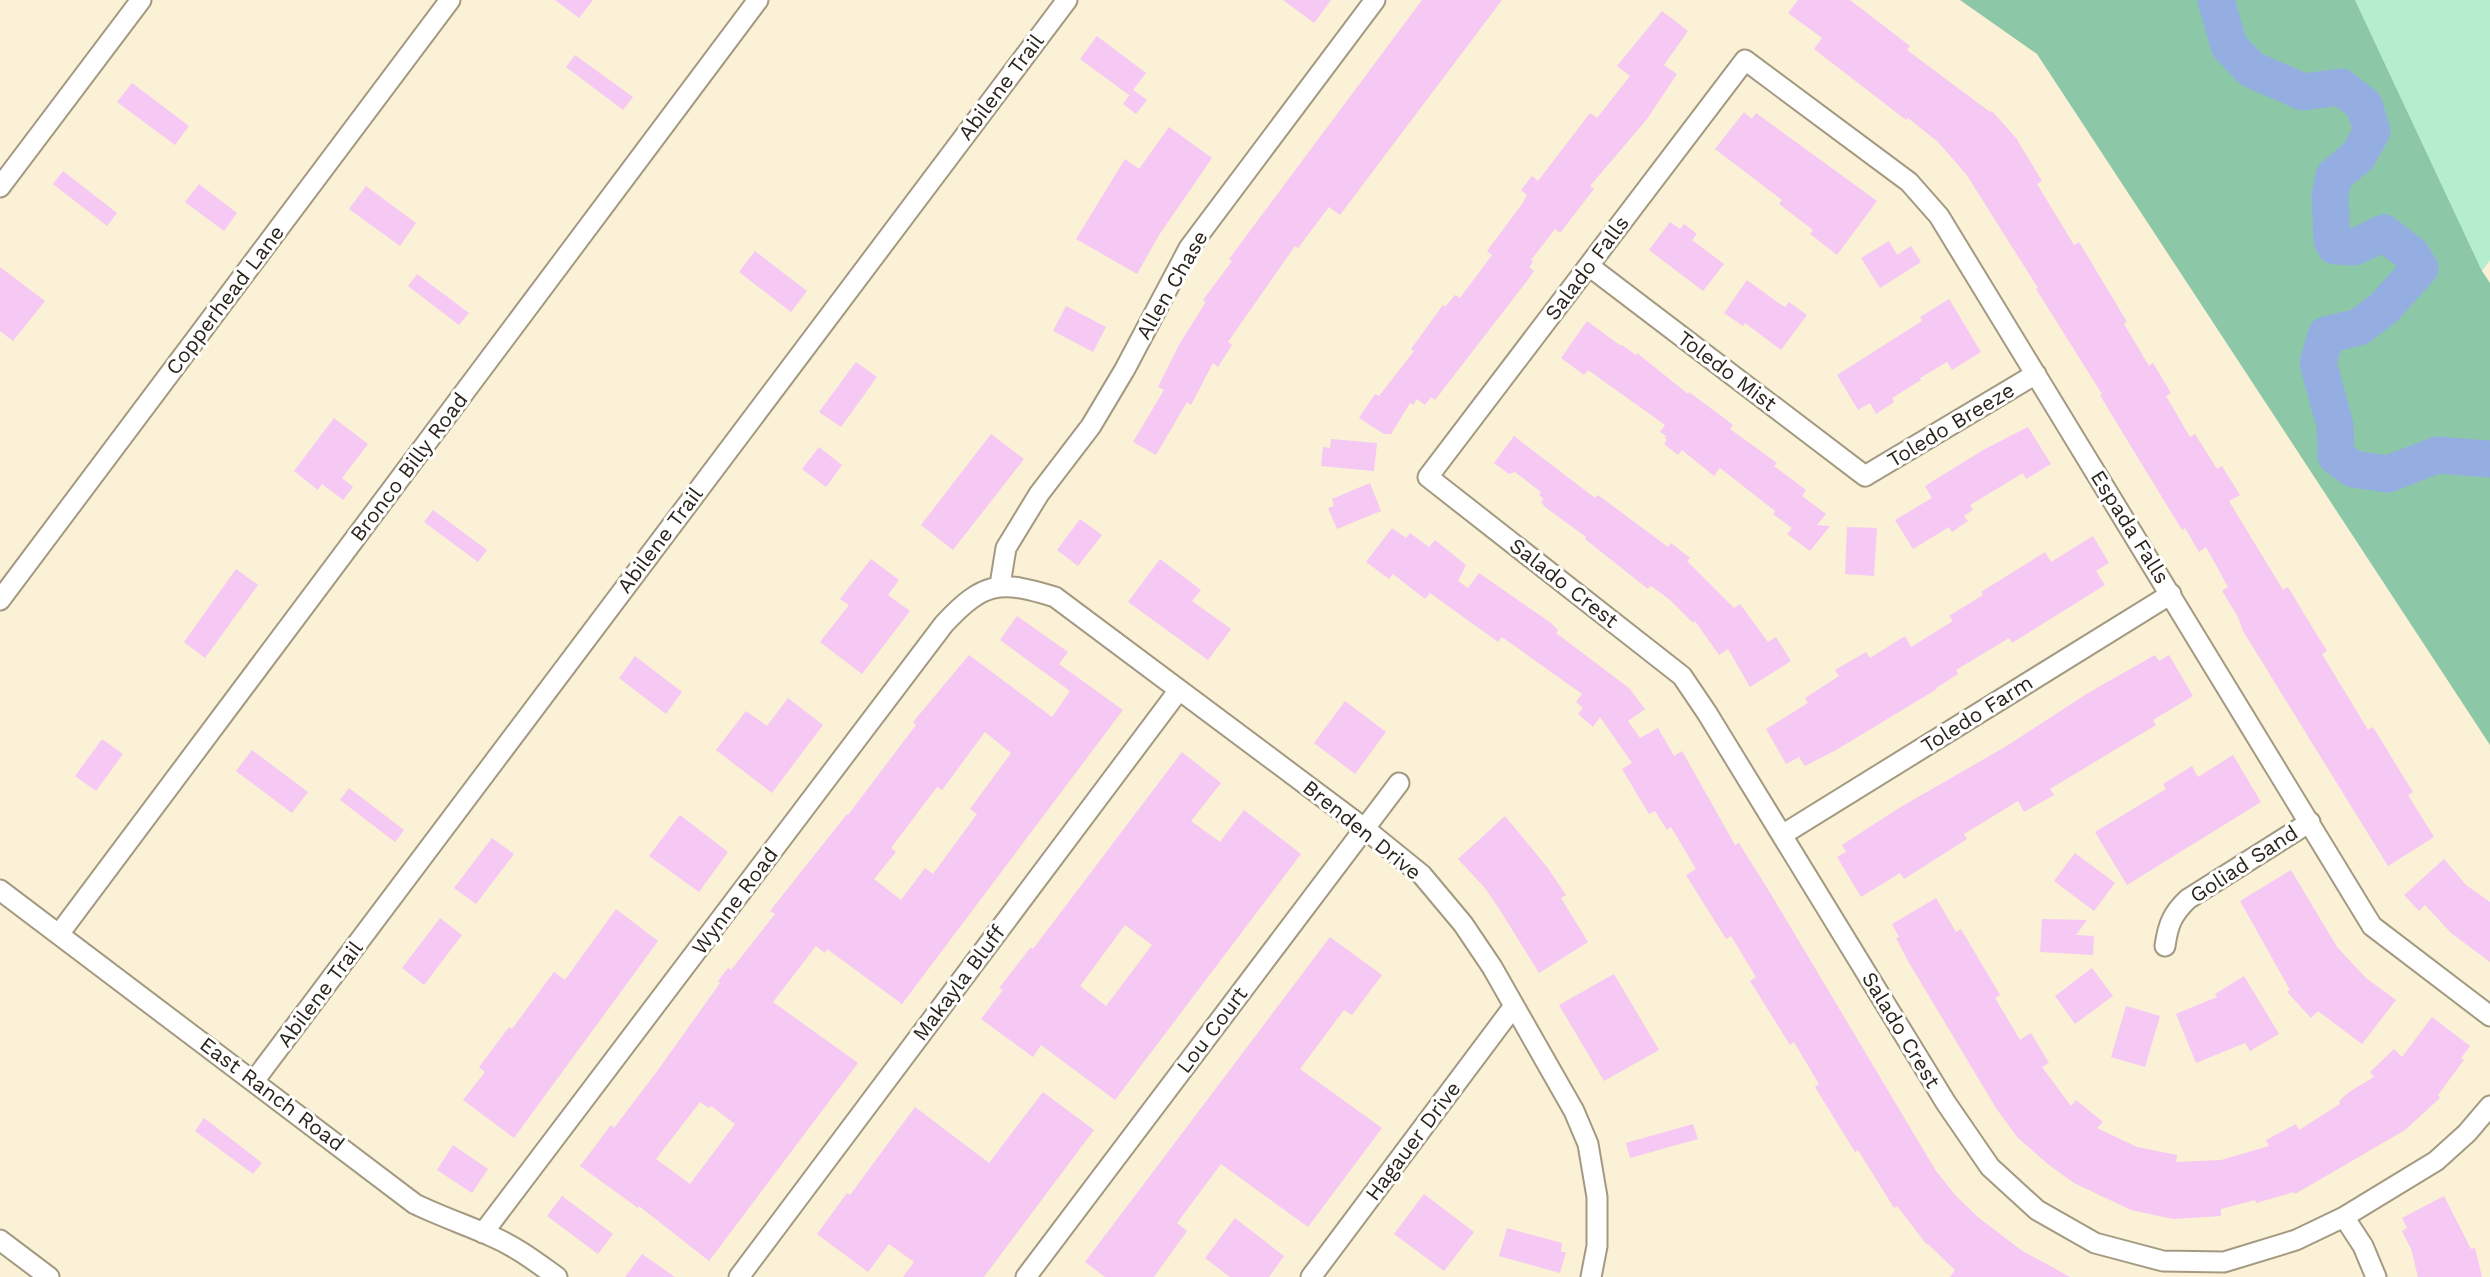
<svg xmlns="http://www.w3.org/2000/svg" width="2490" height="1277" font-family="'Work Sans',sans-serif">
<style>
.green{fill:#b5eece}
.forest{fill:#8cc8a7}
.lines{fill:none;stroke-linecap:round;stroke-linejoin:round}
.river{stroke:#95aee1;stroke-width:37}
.building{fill:#f6c8f4;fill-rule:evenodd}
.street-casing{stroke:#a39a81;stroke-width:23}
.street{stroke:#fff;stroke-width:19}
.labels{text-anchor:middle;stroke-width:6;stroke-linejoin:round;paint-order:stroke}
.street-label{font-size:21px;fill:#29251b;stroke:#fff}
</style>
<rect width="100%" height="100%" fill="#faf1d6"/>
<path class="green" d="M2355 0H2490V260L2482 271Z"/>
<path class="forest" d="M1960 0H2355L2482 271 2490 283V745L2037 54Z"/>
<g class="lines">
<path class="river" d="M2216 0 2229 46 2251 69 2303 92 2341 87 2364 105 2372 131 2358 156 2334 176 2330 196 2332 241 2335 246 2354 247 2384 233 2411 254 2420 268 2383 309 2359 327 2326 335 2318 363 2335 425 2336 456 2353 469 2388 474 2437 455 2490 459"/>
</g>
<path class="building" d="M555 0H593L579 18Z
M1283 0H1331L1314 23Z
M1422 0H1502L1340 215 1329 207 1298 248 1295 246 1228 342 1232 345 1218 367 1213 363 1191 405 1187 402 1156 455 1133 442 1164 390 1158 387 1180 343 1206 302 1203 300 1232 261 1229 259Z
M1798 0H1850L1910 46 1907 50 1990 112 1992 111 2016 138 2042 181 2037 184 2060 222 2074 245 2079 242 2127 322 2124 324 2149 366 2153 363 2171 393 2166 396 2190 437 2195 434 2217 469 2222 466 2240 495 2229 501 2283 590 2288 587 2309 622 2327 651 2322 654 2368 730 2373 727 2395 763 2413 792 2408 795 2434 837 2388 866 2243 631 2238 617 2222 591 2228 587 2206 547 2199 552 2185 528 2182 530 2110 412 2100 395 2102 394 2036 289 2038 288 1966 174 1938 142 1908 118 1906 120 1814 49 1822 38 1788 13Z
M1662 11 1688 31 1664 65 1677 74 1647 119 1590 186 1594 189 1560 233 1555 229 1531 260 1533 262 1529 267 1534 271 1527 281 1435 400 1431 397 1425 405 1417 399 1413 405 1410 403 1391 434H1384L1359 418 1375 394 1379 396 1414 351 1411 349 1443 305 1445 307 1455 295 1460 298 1492 255 1487 251 1522 204 1527 195 1521 190 1532 176 1538 181 1590 113 1597 118 1630 76 1617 66Z
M1097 36 1146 73 1129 95 1080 59Z
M575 55 633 97 623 110 566 67Z
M132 83 189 126 175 145 117 102Z
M1133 90 1147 100 1136 114 1123 104Z
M1744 112 1752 119 1756 113 1877 201 1837 255 1810 234 1813 230 1779 204 1782 200 1715 149Z
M1169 127 1212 158 1159 235 1137 274 1076 239 1125 159 1139 169Z
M63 171 117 213 107 226 53 184Z
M199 184 237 213 224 231 185 202Z
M366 186 416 223 400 246 349 209Z
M1670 222 1680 229 1684 224 1697 234 1692 240 1724 264 1703 291 1649 250Z
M1889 241 1897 255 1911 246 1921 262 1880 288 1861 258Z
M755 251 807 291 791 312 739 272Z
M0 267 45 301 13 341 0 331Z
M417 274 469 313 459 325 408 286Z
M1747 280 1780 304 1785 307 1789 302 1807 315 1781 350 1745 323 1743 326 1724 313Z
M1949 299 1981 352 1952 370 1947 362 1920 378 1921 380 1892 398 1894 402 1876 414 1870 403 1858 410 1837 375 1922 321 1920 317Z
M1066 306 1106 327 1093 352 1053 331Z
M1587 321 1621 346 1622 345 1636 355 1637 353 1688 394 1689 392 1724 418 1733 425 1730 429 1777 463 1774 466 1806 490 1802 496 1826 514 1817 525 1830 526 1810 551 1787 534 1792 528 1773 514 1775 511 1720 468 1714 476 1682 450 1678 455 1664 444 1667 440 1665 438 1666 436 1660 432 1665 425 1588 370 1584 375 1561 358Z
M856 362 877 377 841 427 819 412Z
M334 418 368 444 342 478 353 487 343 500 322 484 318 490 294 471Z
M2028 427 2051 464 2026 479 2023 473 1970 505 1973 510 1964 516 1968 521 1952 532 1949 527 1913 549 1895 520 1932 498 1925 486 1983 450Z
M991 434 1024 459 953 550 921 525Z
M1514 436 1595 498 1598 495 1668 547 1671 543 1690 558 1687 561 1734 608 1740 604 1768 642 1776 637 1791 661 1750 687 1728 649 1719 655 1695 621 1693 623 1670 600 1654 588 1650 586 1648 589 1585 539 1586 537 1545 507 1541 502 1544 499 1539 495 1541 492 1515 472 1509 474 1494 463Z
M1331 439 1377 443 1374 471 1321 466 1323 447 1330 448Z
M819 447 842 465 826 487 802 469Z
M1370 483 1381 511 1337 529 1328 508 1334 506 1332 499Z
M433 510 487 550 478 562 424 522Z
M1080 519 1102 535 1078 566 1057 550Z
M1847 527 1877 528 1874 576 1845 574Z
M1392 528 1406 538 1410 533 1429 547 1435 540 1466 565 1458 581 1468 588 1479 573 1551 623 1558 630 1556 633 1629 688 1645 709 1628 721 1640 738 1658 728 1674 756 1682 751 1735 845 1739 843 1769 891 1936 1171 1956 1196 1979 1218 2021 1250 2070 1277H1950L1955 1270 1928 1244 1927 1245 1897 1206 1894 1208 1858 1150 1855 1152 1815 1087 1819 1084 1794 1042 1790 1045 1750 981 1756 977 1731 936 1726 939 1686 875 1696 869 1671 827 1667 830 1655 811 1649 814 1622 769 1632 763 1600 717 1593 727 1578 714 1583 708 1576 702 1582 694 1502 637 1498 642 1430 593 1425 599 1393 574 1389 579 1366 562Z
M2093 536 2109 563 2096 571 2105 585 2012 643 2009 638 1956 670 1958 674 1936 688 1937 689 1836 750 1805 766 1799 757 1786 764 1766 729 1808 703 1805 698 1839 676 1835 670 1866 652 1870 658 1905 636 1911 647 1953 621 1949 616 1983 595 1981 592 2045 552 2051 562Z
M871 559 899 580 888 595 910 611 862 674 820 642 849 605 840 599Z
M1160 559 1201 590 1192 601 1231 629 1208 660 1128 602Z
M236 569 258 585 205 658 184 642Z
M1017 616 1068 652 1059 664 1123 710 902 1004 827 949 825 953 816 946 773 1002 858 1063 709 1261 639 1206 638 1208 580 1166 611 1125 614 1128 658 1070 720 983 718 981 728 968 731 970 775 914 770 911 847 814 848 815 916 725 913 722 969 655 1052 717 1070 691 1000 640ZM985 732 1011 753 970 809 977 814 933 874 925 868 901 900 874 879 896 852 891 848 937 787 942 790ZM700 1102 709 1108 711 1106 735 1124 690 1184 656 1159Z
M2155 655 2159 661 2169 655 2193 696 2153 720 2156 725 2050 789 2054 795 2024 812 2018 801 1964 834 1967 839 1904 879 1900 873 1861 897 1837 857 1846 852 1842 845 1899 808 2005 747 2088 693Z
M635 656 682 692 666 714 619 678Z
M788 698 823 725 772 793 716 750 746 711 767 726Z
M1345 701 1386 732 1355 774 1314 743Z
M102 739 123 754 96 791 75 776Z
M252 750 308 792 292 813 236 771Z
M1182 752 1221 783 1191 821 1220 842 1244 810 1301 854 1115 1100 1041 1045 1033 1057 981 1019 1003 990 999 988 1031 947 1033 949ZM1125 925 1152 945 1106 1006 1080 986Z
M2233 755 2261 802 2127 885 2095 832 2166 789 2163 784 2192 766 2198 777Z
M349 788 404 830 395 842 340 800Z
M680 815 728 852 699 892 649 856Z
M1505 816 1547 867 1566 895 1561 898 1588 942 1539 973 1498 907 1484 887 1458 859Z
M492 838 514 854 476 904 454 888Z
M2075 853 2115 883 2094 911 2054 881Z
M2444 859 2466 885 2490 902V962L2451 933 2425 905 2419 911 2404 895Z
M2291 870 2337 947 2366 978 2396 1000 2362 1044 2318 1011 2311 1018 2287 992 2290 990 2240 901Z
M1936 898 1956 932 1961 929 2000 995 1995 998 2020 1040 2031 1033 2049 1063 2042 1067 2071 1106 2076 1100 2103 1122 2097 1128 2137 1147 2177 1155 2176 1162 2221 1160 2269 1146 2266 1140 2296 1124 2299 1130 2340 1104 2339 1101 2349 1092 2374 1077 2370 1072 2394 1049 2402 1057 2432 1017 2470 1046 2461 1058 2464 1060 2438 1095 2440 1098 2405 1130 2295 1194 2294 1192 2256 1203 2255 1200 2221 1209V1216L2173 1219 2131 1210 2074 1183 2049 1165 2017 1137 1996 1108 1908 961 1896 938 1899 937 1892 924Z
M616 909 658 941 514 1138 463 1100 485 1072 479 1067 509 1027 512 1029 554 972 565 980Z
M440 918 462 935 424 985 402 968Z
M2042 919 2087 920 2076 935 2094 936 2093 955 2040 952Z
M1330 937 1382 975 1352 1015 1344 1010 1300 1069 1382 1128 1308 1227 1221 1164 1177 1223 1187 1231 1154 1277H1105L1085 1262Z
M2092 968 2113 996 2075 1024 2055 996Z
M1614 974 1659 1050 1604 1081 1559 1005Z
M2244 976 2279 1034 2250 1051 2245 1043 2196 1063 2176 1014 2217 997 2215 994Z
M2126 1006 2160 1016 2145 1067 2111 1057Z
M1043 1092 1094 1130 984 1277H903L914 1262 889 1244 868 1272 817 1234 847 1193 850 1195 915 1107 989 1163Z
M204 1118 262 1163 253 1174 195 1131Z
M1693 1124 1698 1139 1630 1158 1626 1143Z
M453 1145 488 1169 472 1193 437 1170Z
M1424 1194 1474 1232 1444 1271 1394 1234Z
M562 1196 613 1234 598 1254 547 1216Z
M2444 1196 2471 1249 2475 1248 2482 1277H2418L2411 1249 2402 1231 2407 1228 2402 1218Z
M1235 1218 1284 1256 1269 1277H1230L1205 1258Z
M1507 1228 1562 1243 1561 1252H1566L1560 1273 1499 1256Z
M642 1254 675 1277H625Z"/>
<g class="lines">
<g class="street-casing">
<path id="street" d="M0 187 141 0
M1589 266 1865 476 2036 374
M1000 585 1006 548 1039 494 1091 426 1125 369 1189 248 1375 0
M0 600 450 0
M1782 835 2171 594
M0 890 415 1204C440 1216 466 1225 491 1236 515 1246 536 1262 557 1277
M59 934 758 0
M2165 946C2168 925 2172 914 2188 899L2310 822
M2490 1016 2372 926 1939 216 1909 182 1745 60 1428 477 1682 676 1707 713 1946 1103 1990 1167 2037 1210 2095 1243 2163 1261 2224 1262 2296 1240 2344 1217 2436 1161 2467 1133 2490 1106
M254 1081 1067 0
M2344 1217 2363 1246 2376 1277
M483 1233 944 624C984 581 1000 580 1055 597L1364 828 1422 875 1463 924 1492 967 1574 1111 1588 1144 1597 1197V1246L1591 1277
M0 1240 49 1277
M739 1277 1179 690
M1026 1277 1399 783
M1311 1277 1514 1006"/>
</g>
<use href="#street" class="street"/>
</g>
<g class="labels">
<g class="street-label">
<text transform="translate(1001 87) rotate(-53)" y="7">Abilene Trail</text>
<text transform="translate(1587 268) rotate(-53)" y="7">Salado Falls</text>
<text transform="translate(1172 285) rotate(-60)" y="7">Allen Chase</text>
<text transform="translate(225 300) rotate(-53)" y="7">Copperhead Lane</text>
<text transform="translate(1727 371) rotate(37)" y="7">Toledo Mist</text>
<text transform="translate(1951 425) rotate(-31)" y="7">Toledo Breeze</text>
<text transform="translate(409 467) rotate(-53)" y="7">Bronco Billy Road</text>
<text transform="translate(2130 527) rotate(58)" y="7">Espada Falls</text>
<text transform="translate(660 540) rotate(-53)" y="7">Abilene Trail</text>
<text transform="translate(1564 583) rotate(38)" y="7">Salado Crest</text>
<text transform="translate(1977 714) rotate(-32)" y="7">Toledo Farm</text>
<text transform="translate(1362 830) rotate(39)" y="7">Brenden Drive</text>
<text transform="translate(2244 864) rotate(-33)" y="7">Goliad Sand</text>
<text transform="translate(735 901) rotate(-53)" y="7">Wynne Road</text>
<text transform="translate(959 983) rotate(-53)" y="7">Makayla Bluff</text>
<text transform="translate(320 994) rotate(-53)" y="7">Abilene Trail</text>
<text transform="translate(1212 1030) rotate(-53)" y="7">Lou Court</text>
<text transform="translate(1901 1030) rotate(59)" y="7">Salado Crest</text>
<text transform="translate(272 1094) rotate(37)" y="7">East Ranch Road</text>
<text transform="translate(1413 1141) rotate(-53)" y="7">Hagauer Drive</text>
</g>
</g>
</svg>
